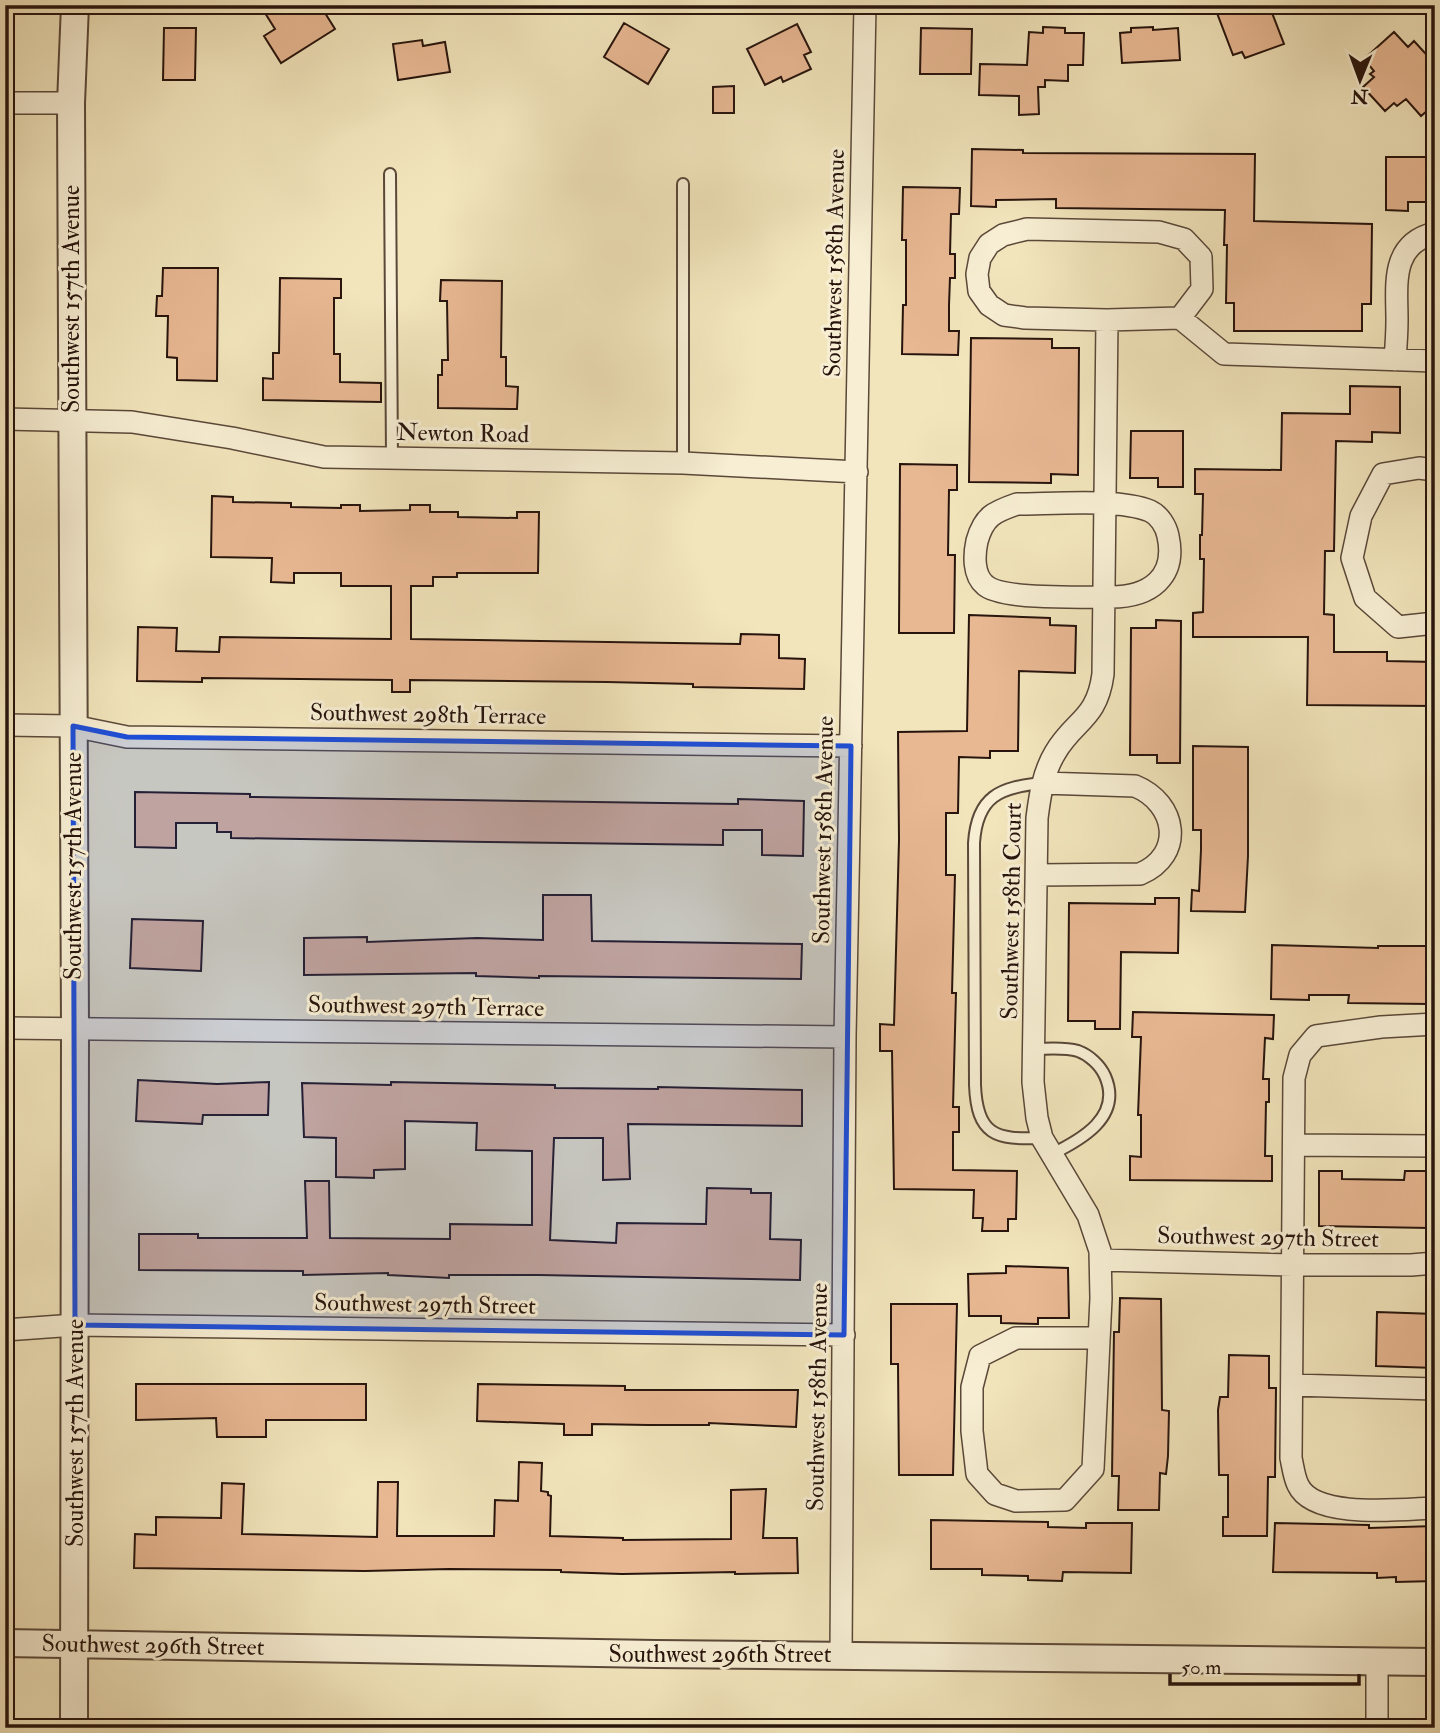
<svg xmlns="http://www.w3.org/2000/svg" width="1440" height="1733" font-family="'IM FELL Double Pica',serif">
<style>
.building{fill:#e8b893;stroke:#27140d;stroke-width:2}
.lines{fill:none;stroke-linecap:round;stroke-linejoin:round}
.service-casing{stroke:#5a4839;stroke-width:14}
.minor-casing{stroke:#5a4839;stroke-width:24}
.tertiary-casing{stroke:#5a4839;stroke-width:30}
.service{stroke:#f7eed3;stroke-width:10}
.minor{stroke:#f7eed3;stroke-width:21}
.tertiary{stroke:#f7eed3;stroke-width:26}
.marked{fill:#1d4ed8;fill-opacity:0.2;stroke:#1d4ed8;stroke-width:5;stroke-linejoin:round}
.labels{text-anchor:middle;stroke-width:6;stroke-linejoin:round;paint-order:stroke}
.street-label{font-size:24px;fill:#27140d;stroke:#f7eed3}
</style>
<rect width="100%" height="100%" fill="#f2e5bc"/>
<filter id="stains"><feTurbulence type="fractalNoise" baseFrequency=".00286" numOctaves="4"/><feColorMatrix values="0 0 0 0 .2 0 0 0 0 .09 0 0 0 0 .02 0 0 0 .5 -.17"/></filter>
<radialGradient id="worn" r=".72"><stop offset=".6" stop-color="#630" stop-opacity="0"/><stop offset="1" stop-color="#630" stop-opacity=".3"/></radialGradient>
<path class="building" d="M260 5H320L335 29 281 63 264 36 275 29Z
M1239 5H1269L1284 44 1245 58 1242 52 1233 55 1217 13Z
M624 23 669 49 648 84 604 57Z
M797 24 811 52 804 55 811 69 783 82 781 77 765 85 747 49Z
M1043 27 1065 28V33H1084L1083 65H1068V81L1045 80V87H1038L1039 114 1019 115V96L979 95 980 64 1027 65 1029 32 1043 33Z
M1153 27V30L1178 28 1180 60 1122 63 1120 33 1131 32V28Z
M164 28H196L195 80H163Z
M921 28 972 29 971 74H920Z
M1394 32 1408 47 1414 41 1435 64V104L1421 116 1406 99 1397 106 1394 103 1385 111 1363 87 1374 77 1370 74 1374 71 1364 59Z
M422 40 423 46 445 42 450 72 398 80 393 44Z
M734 86V113H713V87Z
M972 149 1023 150V153L1255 154 1254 221 1372 224 1371 304H1362V331H1234V303H1226L1227 245H1224L1225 210 1056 208V199L996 200V207L971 206Z
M1386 157H1435V202H1408V211L1386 210Z
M903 187 960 188 959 214H951L950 254H955V278H950L949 305V331H959L958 355 902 354 903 305H906V240H902Z
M163 268H218L217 381 177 380V358L167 357 168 316H156L157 296H162Z
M280 278 341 279V298H334V354H340V382L381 383V402L263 400V378L273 379V353H279Z
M441 280 502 281 501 357H506V386L518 387 517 409 438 408V375H442V360H448L447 301H440Z
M971 338 1052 339V348H1079L1078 475 1051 474V483L969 482Z
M1350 386 1400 387V433L1372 432V442L1336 441 1334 551H1325L1324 614 1334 615V652H1387V661L1435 662V706L1307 705 1308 637H1193V613L1203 612 1204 559H1200V535H1202L1203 494H1195V469L1281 470 1282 413 1350 414Z
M1131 431H1183V487H1158V478H1130Z
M900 464 957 465V490H949L948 555H955L954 633H899Z
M212 496 233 497V502L291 503V507L341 508V505H360V511L410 510V505H430V512H458V517L517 518V512H539L538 573H457V577H433V586H411V639L740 644 741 634 779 635V658L805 659 804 689 693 687V684L607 682 410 680V692H392V680L202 678V682L137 681 138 627 177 628 176 651 219 652 220 637 391 639V586H341V573H294V583L271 582 272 558 211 557Z
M969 615 1050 618V625L1076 626 1075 673 1019 671 1018 751H990V758L959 757 958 813H946V875H955L952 993H956L953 1107H959V1132H953V1170L1017 1171 1016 1219H1008V1231H982L983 1218H973L974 1190 894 1189 892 1051H880V1024L894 1025 899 840 898 732 967 731Z
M1156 620 1181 621 1180 763H1157V755H1130L1131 628H1156Z
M1193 746 1248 747V856L1245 912 1191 911 1192 890 1199 891 1201 850V830H1193Z
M135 792 250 794V797L664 803 738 804V799L804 801 803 856 762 855V830H723V845L488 842 231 838V832H217V823H176V848L135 847Z
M543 895H591L592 941 802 944 801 979 539 976V978L476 976V973L304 975V938L367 937V942L477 938 543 940Z
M1155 898H1179L1178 953 1121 952 1120 1029H1095V1021H1068L1069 903 1155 904Z
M132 919 203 921 201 971 130 968Z
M1272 945 1378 948V946H1430L1429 1004 1348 1003 1349 995H1309V1000L1271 999Z
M1133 1012 1274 1015 1273 1039 1265 1038 1263 1079H1269V1102H1266L1265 1156H1272V1181L1130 1180V1156L1141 1157V1115H1138L1141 1037H1132Z
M138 1080 217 1084 269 1082 268 1115H203L202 1124 136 1121Z
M391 1082 555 1085V1088L658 1089V1087L802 1090V1126L628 1124 630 1179 603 1180V1138H554L550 1240 616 1243 617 1223 706 1224 707 1188 751 1189V1193H771L770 1239 801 1240 800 1280 539 1275H449V1278L388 1275V1273L303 1275V1271L139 1270V1234H198V1238H307L305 1181H329L330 1238 450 1239V1224L532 1225V1151L476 1150 477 1123 405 1121V1169L374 1170V1178L336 1177V1138L304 1137 302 1083 391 1085Z
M1319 1171H1342V1179L1404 1180 1405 1171H1429V1228L1319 1226Z
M1006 1266 1068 1268 1069 1318H1038V1324L1001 1323V1316H969L968 1274 1006 1273Z
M1120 1298 1161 1299 1162 1410 1169 1411 1168 1456 1166 1474 1160 1473 1159 1510H1118L1119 1476H1112L1114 1332H1119Z
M891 1304H957L953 1475H899L898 1364H891Z
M1377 1312 1435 1314V1368L1376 1366Z
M1229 1355 1269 1356V1388H1276L1275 1477H1268L1267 1536H1223V1517H1228V1475H1219L1218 1410 1220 1397H1228Z
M136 1384H366V1420H266V1437H217L216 1418 136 1420Z
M478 1384 625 1386V1390H798L796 1427 709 1423V1425H648L592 1424V1435H564V1424L477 1421Z
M519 1462 542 1463 541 1491 548 1492V1495L551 1496 550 1536 623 1538V1540L731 1539V1490L766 1489 763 1538H797L798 1573 735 1574V1572L622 1574 561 1572V1570L449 1569 365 1571 134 1568 135 1534 156 1535V1517L221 1518 222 1483 244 1484 242 1534 377 1537 378 1482H398L397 1536H494L495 1500 518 1501Z
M931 1520 1048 1522V1527L1086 1528V1523H1132L1131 1573 1063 1572 1062 1581 1028 1580V1576L982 1575V1569H931Z
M1275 1523 1369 1525V1528L1435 1526V1581L1396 1582V1577L1377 1578V1573L1273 1572Z"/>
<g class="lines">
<g class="service-casing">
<path id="service" d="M390 174 392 458
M683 184V463
M1034 1049C1048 1049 1064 1047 1078 1051 1089 1055 1100 1065 1105 1076 1123 1117 1081 1140 1050 1155
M1042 1138C995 1140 977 1135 975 1085L974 843C977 796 1000 787 1043 783"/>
</g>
<g class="minor-casing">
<path id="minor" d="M5 103H71
M1180 318 1202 289 1201 257 1184 239 1159 232 1027 229 1003 235 989 244 980 258 977 274 979 291 989 305 1004 315 1025 318 1107 320 1180 318 1224 354 1435 361
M1395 360C1396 347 1397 333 1397 320 1397 285 1390 244 1435 233
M5 419 132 422 232 438 324 457 683 463 857 472
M1435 470 1419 468 1383 474 1361 516 1352 558 1365 598 1398 627 1435 623
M1017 504C1052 504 1119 498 1150 511 1159 515 1166 526 1168 536 1177 577 1150 597 1111 597 1086 597 1001 600 985 585 973 575 974 555 977 541 984 516 994 512 1017 504Z
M5 725 73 726 127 737 851 746
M1037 875 1140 874C1185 855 1177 803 1135 786L1043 783
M1435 1024 1381 1027 1316 1036 1300 1055 1294 1078 1291 1458C1293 1467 1294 1477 1298 1485 1314 1520 1403 1509 1435 1508
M5 1028 845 1037
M1295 1145 1435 1146
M1101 1260 1293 1265H1411L1435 1263
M5 1330 75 1325 844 1335
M1097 1338H1016L980 1356 972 1387V1431L977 1474 995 1494 1016 1501 1065 1500 1093 1469 1101 1298 1100 1251 1088 1215 1042 1138 1037 1118 1033 1082 1037 818C1040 795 1043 773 1055 753 1074 720 1097 720 1103 674L1107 320
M1292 1385 1435 1389
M841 1655 845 1037 865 5
M1377 1728V1661"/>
</g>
<g class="tertiary-casing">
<path id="tertiary" d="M5 1643 656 1654 1435 1662
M74 1728 75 1028 71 103 75 5"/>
</g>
<use href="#service" class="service"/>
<use href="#minor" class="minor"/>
<use href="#tertiary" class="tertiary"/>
</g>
<path class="marked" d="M73 726 127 737 851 746 844 1335 75 1325Z"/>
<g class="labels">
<g class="street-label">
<text transform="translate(834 263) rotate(-89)" y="8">Southwest 158th Avenue</text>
<text transform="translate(71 299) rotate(-90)" y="8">Southwest 157th Avenue</text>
<text transform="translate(463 433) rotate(1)" y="8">Newton Road</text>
<text transform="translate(428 714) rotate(1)" y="8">Southwest 298th Terrace</text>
<text transform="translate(823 830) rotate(-89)" y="8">Southwest 158th Avenue</text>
<text transform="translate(73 866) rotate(-90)" y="8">Southwest 157th Avenue</text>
<text transform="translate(1011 911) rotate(-89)" y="8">Southwest 158th Court</text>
<text transform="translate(426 1006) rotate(1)" y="8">Southwest 297th Terrace</text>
<text transform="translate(1268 1237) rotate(1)" y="8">Southwest 297th Street</text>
<text transform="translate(425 1304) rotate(1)" y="8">Southwest 297th Street</text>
<text transform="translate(817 1397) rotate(-89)" y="8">Southwest 158th Avenue</text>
<text transform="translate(75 1433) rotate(-90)" y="8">Southwest 157th Avenue</text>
<text transform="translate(153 1645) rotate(1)" y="8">Southwest 296th Street</text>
<text x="720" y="1662">Southwest 296th Street</text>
</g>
</g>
<rect width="1440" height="1733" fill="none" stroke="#f2e5bc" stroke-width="28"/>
<rect x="7" y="7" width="1426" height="1719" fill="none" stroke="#27140d" stroke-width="3.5"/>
<rect x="14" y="14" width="1412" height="1705" fill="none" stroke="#27140d" stroke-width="2"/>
<g transform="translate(1360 80) rotate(181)" stroke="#f7eed3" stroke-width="5" paint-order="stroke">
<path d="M0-5L12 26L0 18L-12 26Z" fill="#27140d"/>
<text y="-10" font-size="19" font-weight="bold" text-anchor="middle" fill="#27140d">N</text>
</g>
<path d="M1170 1674v10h189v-10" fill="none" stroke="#27140d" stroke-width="3.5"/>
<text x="1181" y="1674" font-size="21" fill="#27140d" stroke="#f7eed3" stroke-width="5" paint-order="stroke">50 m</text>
<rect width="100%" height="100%" filter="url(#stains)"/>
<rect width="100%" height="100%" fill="url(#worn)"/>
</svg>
